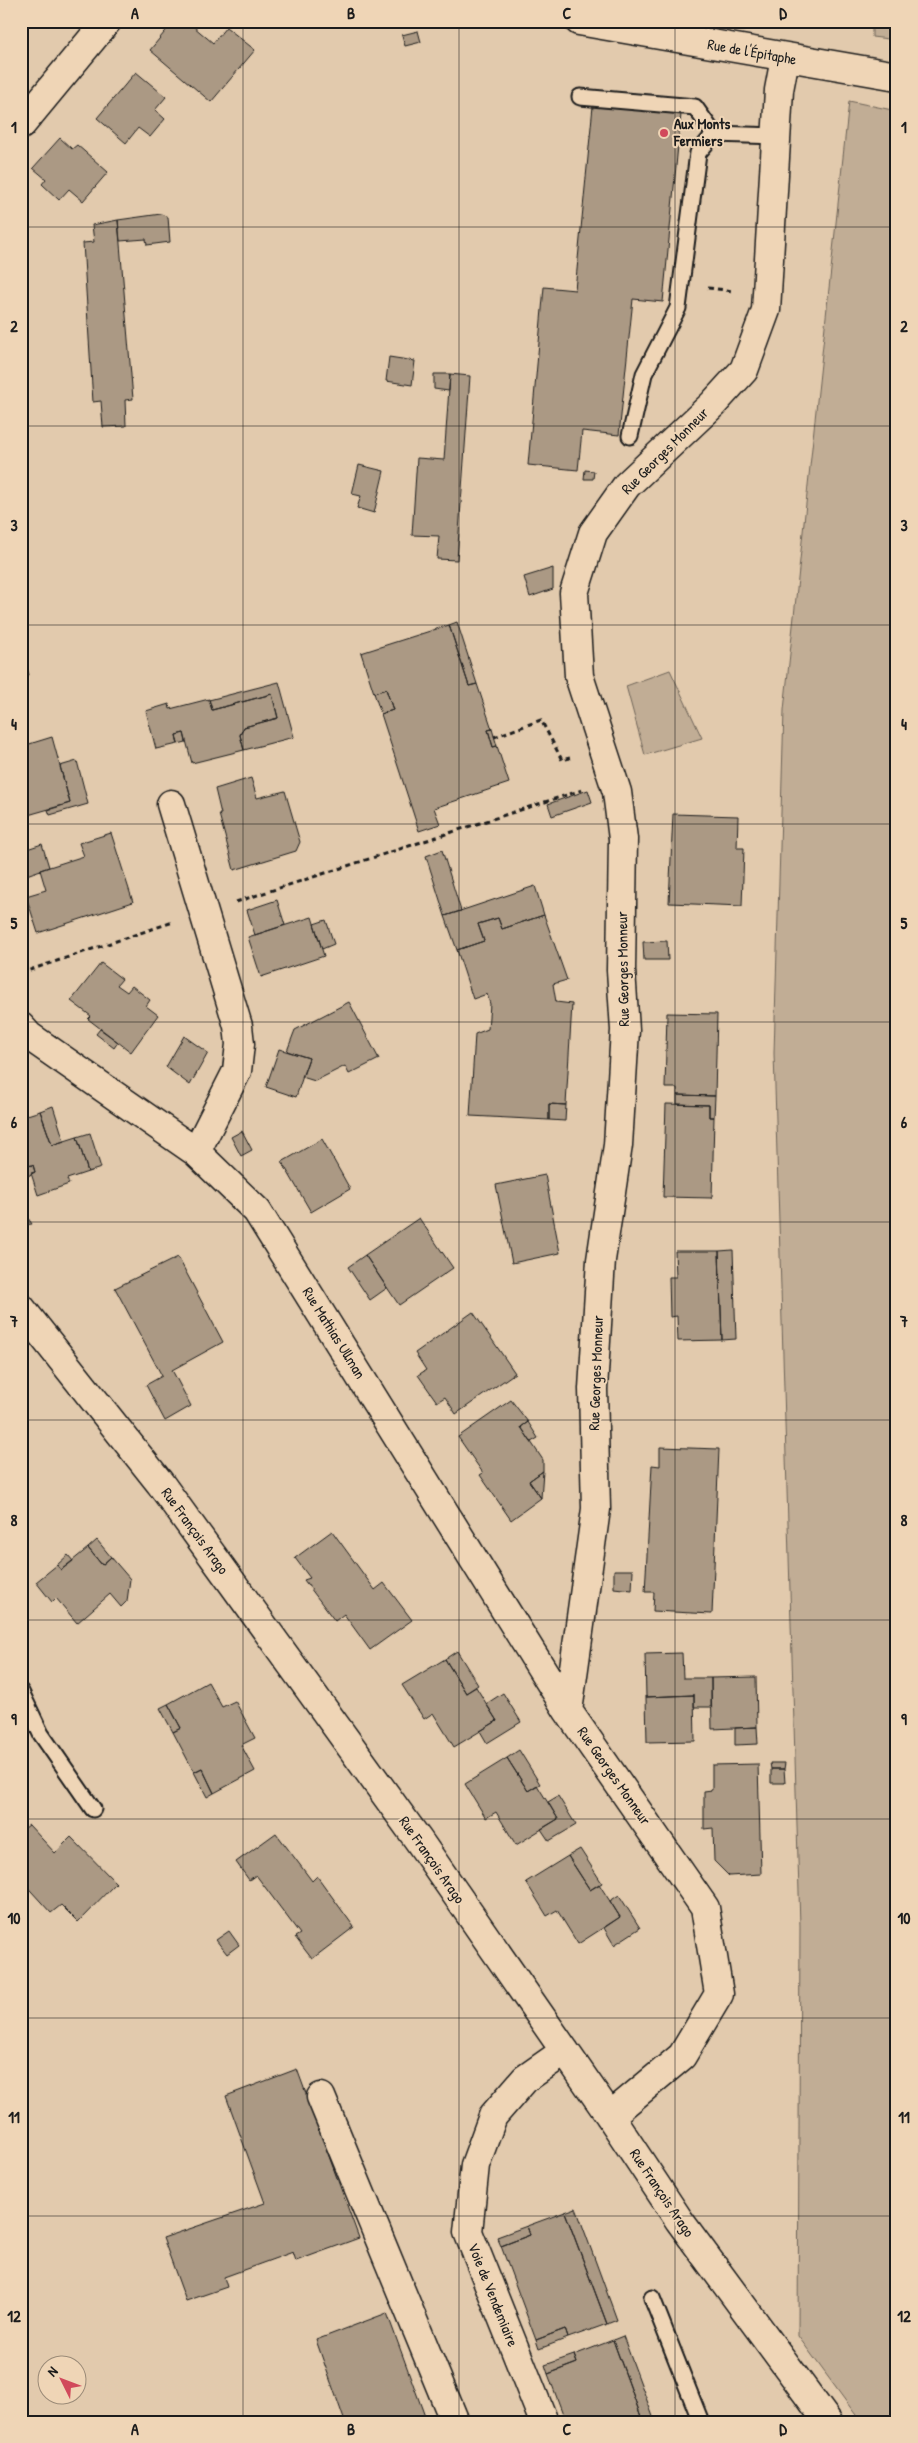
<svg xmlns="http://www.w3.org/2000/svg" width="918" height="2443" font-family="'Patrick Hand',sans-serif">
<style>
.green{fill:#c1ad95;stroke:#6e6458}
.building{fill:#ab9984;stroke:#1c1c1c}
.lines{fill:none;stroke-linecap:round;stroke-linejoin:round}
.lane-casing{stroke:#1c1c1c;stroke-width:19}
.street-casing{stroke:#1c1c1c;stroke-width:31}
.path{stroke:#1c1c1c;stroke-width:3;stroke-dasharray:5 4;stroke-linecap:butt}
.lane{stroke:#efd5b6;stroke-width:15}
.street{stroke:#efd5b6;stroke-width:28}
.grid{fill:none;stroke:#1c1c1c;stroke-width:1;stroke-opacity:0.55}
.poi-dot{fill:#d1495b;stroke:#efd5b6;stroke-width:2}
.labels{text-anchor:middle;stroke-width:4;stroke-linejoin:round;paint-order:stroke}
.street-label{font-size:15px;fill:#1c1c1c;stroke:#efd5b6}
.poi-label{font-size:15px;font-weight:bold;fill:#1c1c1c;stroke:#efd5b6;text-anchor:start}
.neatline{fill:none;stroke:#1c1c1c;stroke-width:2}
.grid-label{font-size:16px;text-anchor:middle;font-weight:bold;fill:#1c1c1c}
</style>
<rect width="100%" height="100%" fill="#e2caad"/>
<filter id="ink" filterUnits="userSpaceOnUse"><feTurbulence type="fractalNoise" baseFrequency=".02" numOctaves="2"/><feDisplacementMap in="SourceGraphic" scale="10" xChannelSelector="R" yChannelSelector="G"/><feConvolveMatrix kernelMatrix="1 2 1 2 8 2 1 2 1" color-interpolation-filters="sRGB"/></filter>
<g filter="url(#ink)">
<path class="green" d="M872 21H897V40L872 37Z
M849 101 897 111V2422H861L798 2336 800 1926 774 1053 784 710Z
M670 670 702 738 645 755 626 686Z"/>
<path class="building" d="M174 21H187L213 43 226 27 255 50 211 102 150 50Z
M418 31 421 42 405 46 402 35Z
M136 72 166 97 155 110 165 119 150 137 138 128 126 143 97 118Z
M593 106 681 114 663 302 633 299 619 435 582 431 578 470 528 465 544 287 575 290Z
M60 138 72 149 77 145 108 172 83 201 69 189 59 200 42 184 46 179 33 168Z
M161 214 168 217 170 242 147 245 146 239 120 241 118 220Z
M118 220 133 399 125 400 126 426 103 427 101 401 93 402 83 243 94 242 92 225Z
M389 357 415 361 412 385 386 381Z
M434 374H450L449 391 434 389Z
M450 374 470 376 457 560 437 559 439 536 412 535 417 458 444 460Z
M359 465 384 471 374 513 357 508 361 496 352 494Z
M585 470 594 471 593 479H584Z
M553 568V589L530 597 524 577Z
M457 622 477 684 469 686 449 625Z
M449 625 469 686 477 684 492 729 488 730 493 747 497 746 509 783 434 808 440 824 419 831 381 714 393 710 386 689 374 693 361 653Z
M21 648 29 675 21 677Z
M279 682 294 737 244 750 240 735 244 727 278 718 272 694 212 710 209 700Z
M386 689 393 710 381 714 374 693Z
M272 694 278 718 244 727 240 735 244 750 192 763 184 733 176 735 178 744 156 749 146 711 169 704 170 709 209 699 212 710Z
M492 729 497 746 493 747 488 730Z
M184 733 186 742 178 744 176 735Z
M52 737 70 803 21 817V739L23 746Z
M77 761 88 804 50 815 48 810 70 803 60 766Z
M251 778 257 798 285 791 300 842 296 851 234 870 219 814H221L215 789Z
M588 790 592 802 552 816 548 804Z
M673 814 738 816 737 848H744L742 906 669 903Z
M111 833 133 902 38 933 26 896 46 890 40 870 84 856 79 843Z
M42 844 49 867 21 877V851Z
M442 850 461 911 445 916 426 856Z
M535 886 544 915 502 929 498 918 478 924 484 941 457 950 445 916Z
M277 900 285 925 255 935 247 910Z
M544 915 567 980 553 984 556 1002 572 1004 566 1105 549 1104V1120L470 1116 475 1034 488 1029 490 1004 487 994 473 999 457 950 484 941 478 924 498 918 502 929Z
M312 917 324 956 261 977 248 937Z
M326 920 334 944 322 949 314 924Z
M667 941 668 960H644L643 942Z
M101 963 122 979 117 985 127 992 132 986 150 1000 146 1006 158 1015 131 1052 88 1019 91 1016 71 1001Z
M349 1002 379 1059 349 1074 345 1066 315 1081 302 1077 309 1058 287 1051 295 1030Z
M667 1013 717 1014 715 1096 677 1095V1088H665Z
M100 1029 118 1042 114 1048 96 1034Z
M184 1036 208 1053 190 1085 166 1067Z
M279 1049 309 1058 296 1097 266 1087Z
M677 1095 715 1096 714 1117H709V1105L677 1104Z
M549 1104 566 1105 565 1121 549 1120Z
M666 1104 709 1105V1117H714L712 1198 663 1197Z
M53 1106 64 1141 52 1145 40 1111Z
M40 1111 52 1145 77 1137 88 1172 67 1179 69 1184 38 1195 31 1173 35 1172 33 1165 27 1166 23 1154 21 1156V1117Z
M242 1131 252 1150 241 1156 231 1137Z
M90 1133 101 1168 88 1172 77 1137Z
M322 1139 350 1189 311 1212 282 1162Z
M23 1154 27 1166 33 1165 35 1172 28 1176 21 1156Z
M545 1175 560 1253 512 1263 496 1185Z
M21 1208 32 1224 21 1225Z
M419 1218 453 1268 399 1305 365 1255Z
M733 1250 736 1339 722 1340 719 1251Z
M675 1251H719L722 1340 678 1341 677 1316 670 1317 669 1277H676Z
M365 1255 387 1288 370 1300 348 1267Z
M178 1257 223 1342 172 1370 191 1406 165 1421 146 1385 162 1376 115 1288Z
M473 1312 515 1373 456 1414 445 1397 437 1402 418 1375 426 1370 415 1353Z
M511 1400 528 1422 521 1427 543 1460V1471L529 1481 541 1498 511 1520 480 1475 483 1473 458 1437Z
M528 1422 538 1438 531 1442 521 1427Z
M660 1447 719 1449 712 1614 653 1611 654 1592H645L652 1465 660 1466Z
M543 1471 541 1498 529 1481Z
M332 1531 375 1590 384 1583 412 1620 370 1650 344 1614 335 1621 304 1580 310 1578 295 1558Z
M97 1540 111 1557 102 1565 88 1548Z
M88 1548 102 1565 111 1557 130 1579 127 1601 121 1607 110 1594 77 1623 56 1598 52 1602 36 1582 57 1565 61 1570Z
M68 1555 73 1561 61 1570 57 1565Z
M614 1570H633L632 1590 614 1588Z
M457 1651 478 1685 466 1693 445 1659Z
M682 1653 683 1678H711V1707H694V1695L646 1697 645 1654Z
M445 1659 466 1693 476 1687 497 1721 454 1747 433 1713 424 1719 402 1685Z
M756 1677 757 1727 712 1729 711 1678Z
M208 1682 222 1707 235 1701 255 1738 241 1745 255 1771 214 1793 202 1768 194 1772 173 1732 181 1728 168 1704Z
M503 1693 521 1722 487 1743 480 1731 497 1721 486 1704Z
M694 1695 695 1741 647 1742 646 1697Z
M168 1704 181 1728 173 1732 160 1708Z
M757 1727 758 1744 735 1745V1728Z
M519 1750 540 1784 528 1791 507 1758Z
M507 1758 528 1791 537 1785 558 1819 516 1845 496 1812 486 1818 465 1784Z
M770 1763H785L784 1769H771Z
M758 1764 761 1874 729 1876 714 1861 713 1828 704 1829V1791L712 1790V1765Z
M202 1768 214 1793 207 1797 194 1772Z
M771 1769H784L785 1783H771Z
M558 1796 576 1825 549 1841 541 1829 558 1819 548 1802Z
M29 1825 55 1853 71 1837 116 1883 78 1922 61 1905 51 1913 21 1880V1831Z
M276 1833 312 1881 317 1876 354 1927 312 1959 295 1937 300 1934 256 1875 249 1880 236 1862Z
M580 1849 602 1883 590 1890 568 1856Z
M568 1856 590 1890 599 1884 620 1917 578 1944 557 1910 547 1916 526 1882Z
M619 1895 640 1928 614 1945 604 1928 620 1917 610 1901Z
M229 1931 239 1945 227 1954 216 1940Z
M297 2069 359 2238 296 2261 293 2252 224 2277 227 2287 186 2301 163 2238 265 2203 226 2096Z
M576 2208 617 2320 607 2324 565 2212Z
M565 2212 607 2324 568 2338 565 2329 536 2340 501 2246 530 2235 527 2226Z
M527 2226 530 2235 501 2246 497 2237Z
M387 2313 427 2422H345L316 2340Z
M565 2329 568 2338 539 2349 536 2340Z
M623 2336 655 2422H643L613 2340Z
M613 2340 643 2422H566L548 2374 577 2363 574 2355Z
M574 2355 577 2363 548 2374 545 2365Z"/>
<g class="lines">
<g class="lane-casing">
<path id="lane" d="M580 97 695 107 714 134 776 136
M630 436 644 374 678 308 698 153 714 134
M21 1692 41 1734 93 1809
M652 2298 701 2422"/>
</g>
<g class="street-casing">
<path id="street" d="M579 21 897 76
M21 125 107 21
M171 804 238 1026 240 1044 237 1071 196 1152
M21 1027 29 1036 196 1152 257 1211 568 1711 705 1908 719 1994 682 2056 610 2116
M21 1308 160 1483 419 1841 610 2116 679 2220 828 2422
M568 1711 596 1509 593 1389 601 1260 618 1145 625 1030 621 970 623 839 617 792 579 676 574 593 593 533 627 485 713 404 744 370 766 310 779 90 785 58
M321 2097 455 2422
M544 2422 468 2232 475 2165 493 2116 525 2079 565 2051"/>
</g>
<path class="path" d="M708 288 734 291
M494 737 541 720 562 760 570 758
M236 902 582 790
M21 973 173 922"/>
<use href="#lane" class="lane"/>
<use href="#street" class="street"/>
</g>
</g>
<path class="grid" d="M243 21V2422M459 21V2422M675 21V2422M21 227H897M21 426H897M21 625H897M21 824H897M21 1022H897M21 1222H897M21 1420H897M21 1620H897M21 1819H897M21 2018H897M21 2216H897"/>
<circle class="poi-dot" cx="664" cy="133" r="5"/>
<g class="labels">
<g class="street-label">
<text transform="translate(752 52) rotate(10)" y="5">Rue de l'Épitaphe</text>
<text transform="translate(665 451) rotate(-45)" y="5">Rue Georges Monneur</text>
<text transform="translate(623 969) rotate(-91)" y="5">Rue Georges Monneur</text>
<text transform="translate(334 1333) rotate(58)" y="5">Rue Mathias Ullman</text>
<text transform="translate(596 1373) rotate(-88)" y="5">Rue Georges Monneur</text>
<text transform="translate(195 1531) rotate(54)" y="5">Rue François Arago</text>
<text transform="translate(614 1776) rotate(55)" y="5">Rue Georges Monneur</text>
<text transform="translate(432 1860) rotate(55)" y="5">Rue François Arago</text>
<text transform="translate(662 2193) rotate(56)" y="5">Rue François Arago</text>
<text transform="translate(493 2295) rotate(68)" y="5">Voie de Vendemiaire</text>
</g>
<g class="poi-label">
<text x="674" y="129">Aux Monts<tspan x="674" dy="17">Fermiers</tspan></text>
</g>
</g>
<rect width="918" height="2443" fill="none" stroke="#efd5b6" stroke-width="55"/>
<g transform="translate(62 2380) rotate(312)"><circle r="24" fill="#efd5b6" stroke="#9b8b78"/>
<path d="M0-4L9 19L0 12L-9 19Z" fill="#d1495b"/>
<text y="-8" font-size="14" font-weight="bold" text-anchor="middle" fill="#1c1c1c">N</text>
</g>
<rect x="28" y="28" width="862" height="2388" class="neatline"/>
<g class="grid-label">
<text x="135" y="19">A</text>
<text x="351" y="19">B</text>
<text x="567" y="19">C</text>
<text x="783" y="19">D</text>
<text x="14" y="133">1</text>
<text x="904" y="133">1</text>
<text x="14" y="332">2</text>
<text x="904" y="332">2</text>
<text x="14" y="531">3</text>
<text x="904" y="531">3</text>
<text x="14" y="730">4</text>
<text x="904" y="730">4</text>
<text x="14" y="929">5</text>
<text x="904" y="929">5</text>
<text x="14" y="1128">6</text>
<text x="904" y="1128">6</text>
<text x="14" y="1327">7</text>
<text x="904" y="1327">7</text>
<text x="14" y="1526">8</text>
<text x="904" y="1526">8</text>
<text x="14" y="1725">9</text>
<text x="904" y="1725">9</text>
<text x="14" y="1924">10</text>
<text x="904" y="1924">10</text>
<text x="14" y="2123">11</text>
<text x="904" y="2123">11</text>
<text x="14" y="2322">12</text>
<text x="904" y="2322">12</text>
<text x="135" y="2435">A</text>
<text x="351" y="2435">B</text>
<text x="567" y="2435">C</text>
<text x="783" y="2435">D</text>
</g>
</svg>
